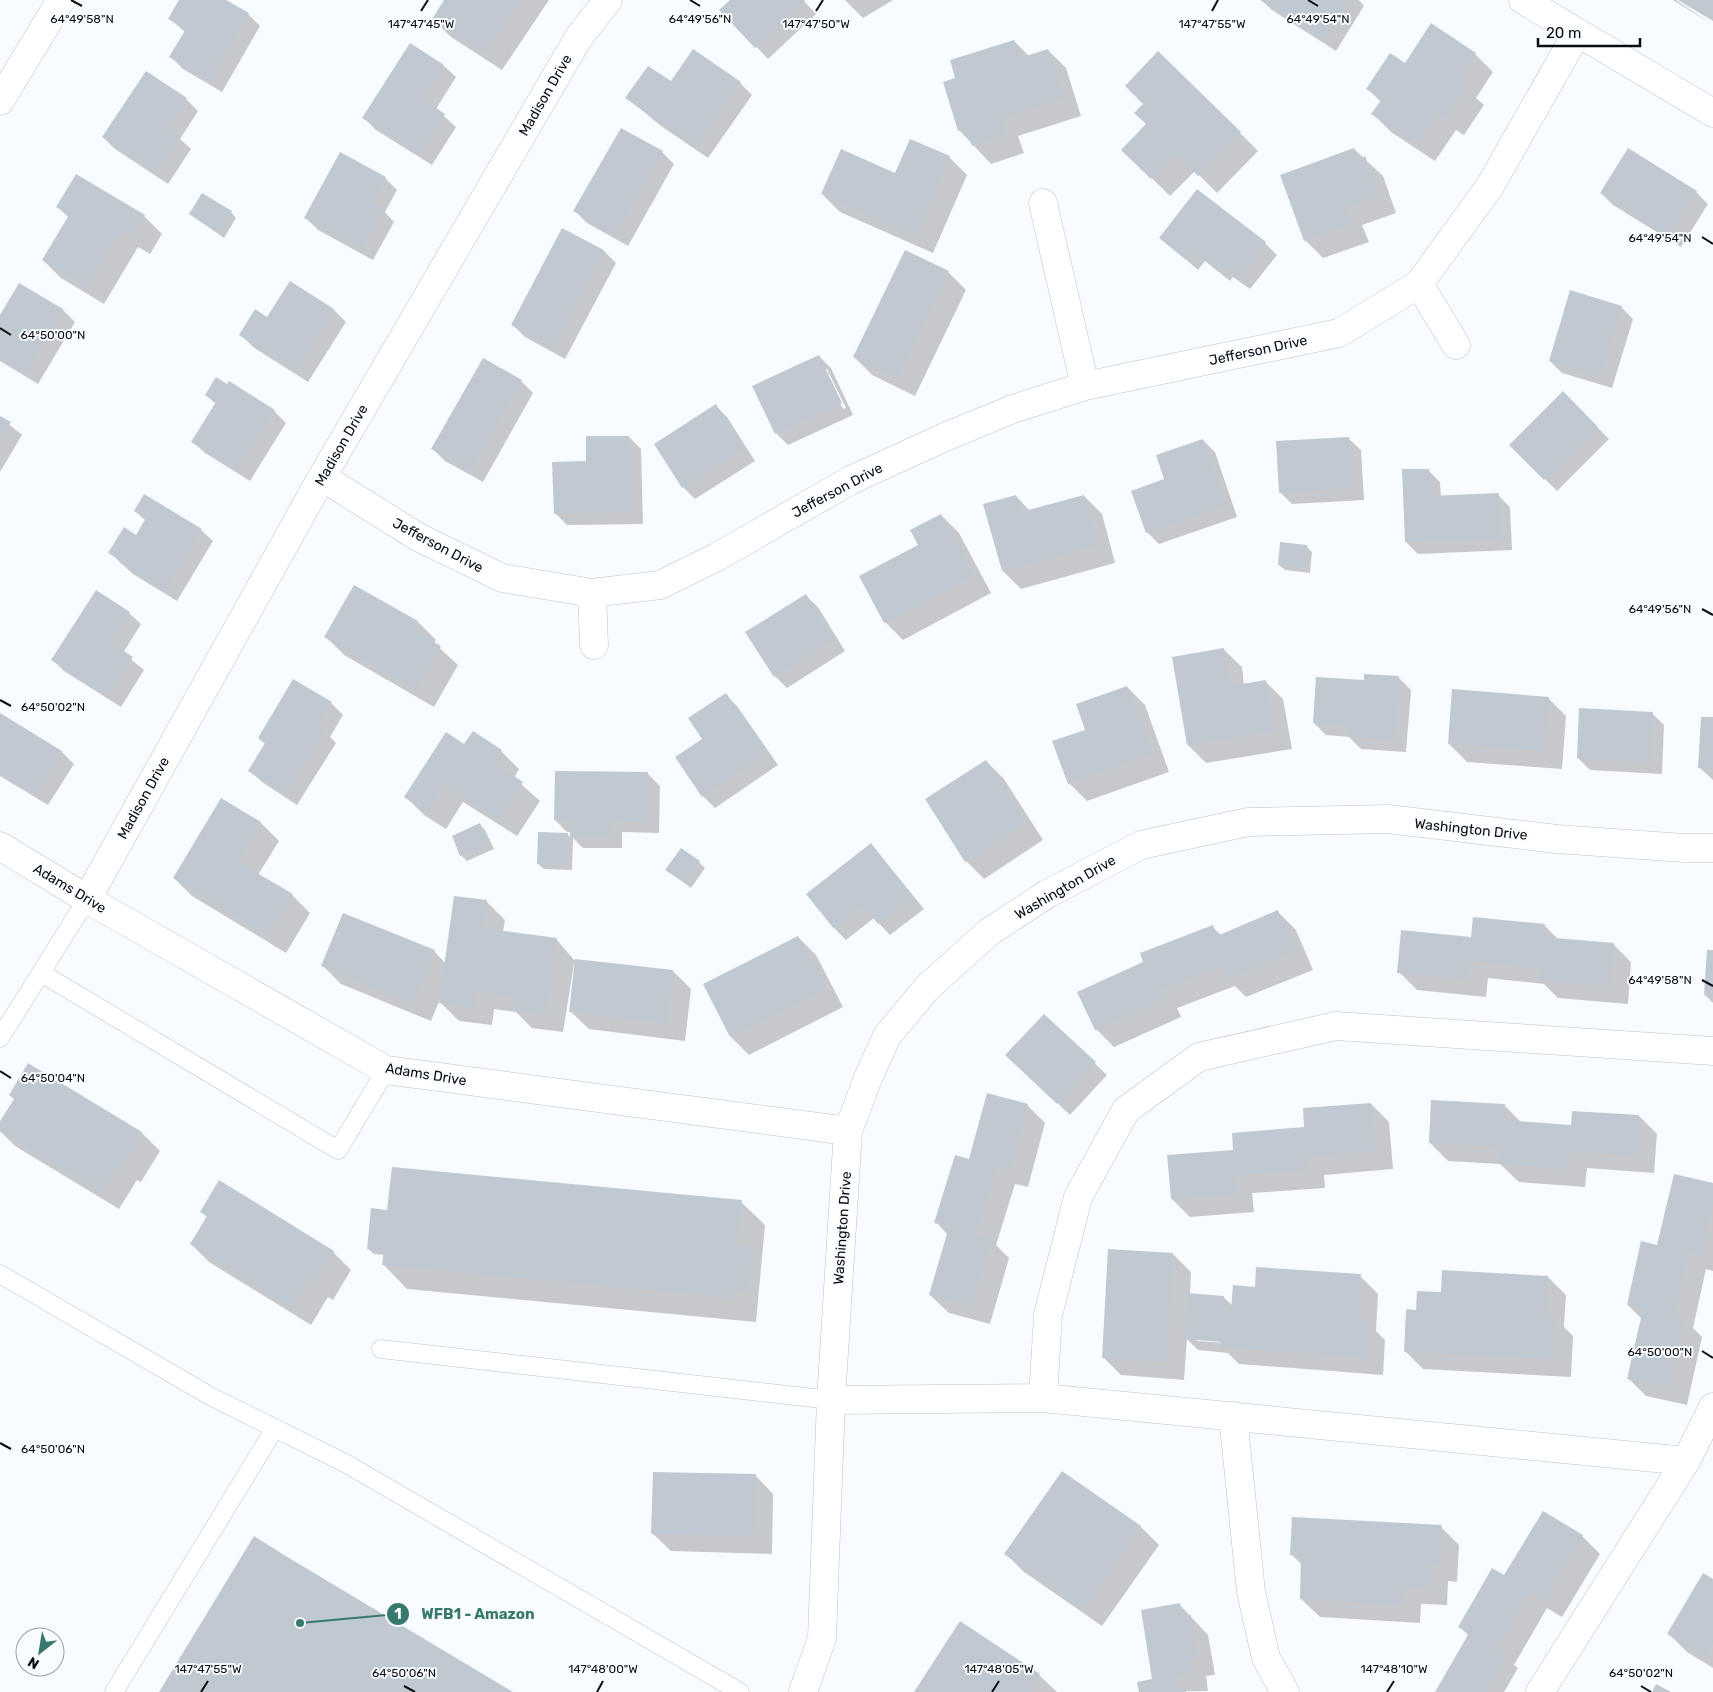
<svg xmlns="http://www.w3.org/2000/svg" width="1713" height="1692" font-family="Rubik,sans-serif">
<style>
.shadow{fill:#0003;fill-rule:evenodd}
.building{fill:#c0c9d1}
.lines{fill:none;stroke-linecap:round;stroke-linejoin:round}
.service-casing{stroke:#bac3cc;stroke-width:19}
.minor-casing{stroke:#bac3cc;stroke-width:29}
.service{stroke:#fff;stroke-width:18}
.minor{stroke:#fff;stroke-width:28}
.ticks{fill:none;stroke:#0a0d10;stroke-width:2}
.labels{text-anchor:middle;stroke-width:4;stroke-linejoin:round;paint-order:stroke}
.street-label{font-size:14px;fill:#0a0d10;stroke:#f8fbff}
.ticks-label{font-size:12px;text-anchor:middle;fill:#0a0d10;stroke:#f8fbff;stroke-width:4;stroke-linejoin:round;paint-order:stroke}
.leader{fill:none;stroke:#377a6d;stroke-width:2}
.callout-dot{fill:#377a6d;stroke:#f8fbff;stroke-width:2}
.mark-label{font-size:15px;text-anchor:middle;font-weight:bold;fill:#fff}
.callout-label{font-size:15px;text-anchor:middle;font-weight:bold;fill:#377a6d;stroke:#f8fbff;stroke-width:4;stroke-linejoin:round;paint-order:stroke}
</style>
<rect width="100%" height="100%" fill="#f8fbff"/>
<path class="shadow" d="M180 0H224L248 14 260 26 222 92 183 69 171 57 185 32 169 18Z
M446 0H549L502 70 451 37 433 19Z
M731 0H803L816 14 768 59 721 10Z
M845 0H893L863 18Z
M1261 0H1359L1364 6 1336 51 1272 10Z
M1673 0H1676L1713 25Z
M1014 41 1029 56 1048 50 1066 68 1081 116 1018 136 1024 153 991 164 959 130 957 79Z
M1475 54 1493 72 1476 98 1484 105 1464 135 1456 130 1435 161 1391 132 1373 114 1381 102 1368 89 1405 65Z
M444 66 456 77 436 109 456 127 432 165 376 130 364 118Z
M671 83H740L752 95 708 158 661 126 627 98Z
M186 99 198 111 180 139 191 149 168 184 115 149 103 137Z
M1240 133 1258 151 1217 193 1195 171 1170 196 1123 150Z
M1354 149 1383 176 1396 213 1362 225 1369 242 1323 258 1305 240Z
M662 152 674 164 628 246 587 223 575 211Z
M949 157 967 175 933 253 840 212 822 194 896 175Z
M385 178 397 190 385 212 394 222 373 260 318 230 306 218Z
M1696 192 1708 204 1681 247 1613 205 1601 193Z
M58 207 144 216 162 234 150 254 138 247 104 304 61 278 43 260 69 218Z
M231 212 236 218 224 238 190 214Z
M563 230 604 251 616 263 565 359 525 337 513 325Z
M1161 238 1265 243 1277 255 1250 289 1233 277 1230 281 1205 261 1198 270Z
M948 272 966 290 915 396 872 375 854 357Z
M290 283 334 310 346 322 308 382 253 347 241 335 267 319Z
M19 285 63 310 75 322 38 384 0 361V318Z
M1621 307 1633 319 1612 388 1562 373 1550 361Z
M819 356 831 368 853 415 788 445 776 433ZM824 369H827L846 408 843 409Z
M521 381 533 393 483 482 445 461 433 449Z
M227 385 274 411 286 423 250 481 205 453 193 442 216 404 206 395Z
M1563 393 1609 439 1557 491 1511 445Z
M715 405 727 417 755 461 695 499 683 487 655 444Z
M0 417 22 435 0 472Z
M629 437 641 449 643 524 567 525 555 513Z
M1348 438 1361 450 1364 500 1292 504 1280 492Z
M1203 440 1215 452 1237 517 1159 544 1147 532 1166 480Z
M1428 470 1440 482 1441 497 1498 495 1510 507 1512 550 1418 554 1406 542Z
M1016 496 1030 511 1084 496 1102 514 1115 563 1021 589 1003 571Z
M135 511 201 530 213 541 177 601 133 574 110 553 136 537 146 521Z
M941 515 959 533 991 593 903 640 885 622 920 546Z
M1306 546 1312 552 1310 573 1285 570 1279 565Z
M355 586 418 622 436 640 434 643 458 665 434 707 344 655 326 637Z
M806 596 818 607 845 651 787 688 775 676Z
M129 613 141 624 123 653 144 670 121 707 64 671 52 659Z
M1223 649 1242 667 1244 685 1265 681 1283 699 1292 749 1206 763 1188 745Z
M1399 678 1411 690 1406 752 1361 749 1349 737 1326 735 1314 723Z
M1127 687 1145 705 1169 772 1087 801 1069 783 1087 730Z
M725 694 737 706 778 765 715 808 703 796 704 740Z
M1548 698 1566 716 1562 769 1467 762 1449 744Z
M331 703 343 715 330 737 336 743 297 805 262 782 250 771 266 745 259 738Z
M1652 713 1664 725 1662 774 1590 770 1578 758Z
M0 715 62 752 74 764 48 805 0 776Z
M1713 719V780L1700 768Z
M465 746 501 751 519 769 514 778 540 801 517 836 463 802 446 829 424 815 406 797Z
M986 761 1004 779 1043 840 984 879 966 861Z
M648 774 660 786 659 833 622 832V848H583L573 838 572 870 544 869 538 864 567 834 571 838V832H567L555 820Z
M221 799 261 823 279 841 258 875 292 895 310 913 286 953 192 896 174 878Z
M480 825 485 830 494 849 467 861 461 855Z
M871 844 924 909 890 935 874 918 846 940 835 929Z
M699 862 705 868 691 888 667 870Z
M486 901 505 920 503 932 557 940 574 960 673 971 691 989 685 1041 589 1029 570 1011 576 965 574 964 563 1032 532 1028 516 1012 494 1009 492 1025 459 1021 441 1003V997L431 1021 341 984 323 966 434 951 446 964Z
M1278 912 1296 930 1313 970 1246 997 1235 986 1177 1008 1181 1017 1114 1047 1096 1029 1145 963 1212 927 1221 935Z
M1544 925 1558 939 1613 944 1631 962 1628 1004 1558 998 1544 984 1488 978 1486 997 1417 990 1399 972 1472 938Z
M798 937 816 955 843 1007 749 1055 731 1037 705 984Z
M1713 952V1003L1705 995Z
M1044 1016 1107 1075 1070 1115 1019 1067Z
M29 1065 142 1133 160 1151 141 1182 137 1180 119 1209 15 1146 0 1131V1124L15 1100 10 1095Z
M1371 1104 1389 1122 1393 1169 1324 1175 1325 1188 1252 1193 1254 1212 1190 1217 1172 1199 1169 1156 1234 1151 1306 1128Z
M1027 1105 1045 1123 1028 1187 1015 1184 996 1245 1009 1258 990 1324 949 1313 930 1295 948 1235 936 1222 970 1161Z
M1505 1106 1522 1123 1572 1126 1639 1116 1657 1134 1654 1173 1587 1168 1585 1187 1519 1182 1500 1164 1448 1161 1430 1143Z
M1713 1185V1271L1706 1269 1693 1328 1702 1337 1687 1405 1646 1396 1628 1378 1642 1319 1628 1305 1658 1246Z
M741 1202 765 1225 756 1322 407 1289 384 1265V1255L374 1254 368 1249 387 1211Z
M201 1211 333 1252 351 1270 333 1300 328 1297 311 1325 209 1262 191 1244 208 1218Z
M1173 1254 1191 1272 1190 1294 1223 1297 1233 1306 1256 1288 1360 1276 1378 1294 1376 1331 1385 1340 1383 1375 1239 1364 1228 1353 1198 1350 1187 1339 1184 1380 1121 1375 1103 1357ZM1197 1339 1227 1341V1343L1197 1341Z
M1548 1277 1566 1295 1564 1327 1573 1336 1571 1377 1423 1369 1405 1351 1417 1311 1442 1293Z
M1063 1473 1141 1527 1159 1545 1102 1626 1024 1572 1006 1554Z
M755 1475 773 1494 772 1554 671 1551 652 1533Z
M1544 1513 1582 1536 1600 1554 1562 1617 1547 1608 1514 1665 1518 1668 1504 1692H1436L1469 1636 1460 1627 1504 1576Z
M1441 1527 1459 1545 1457 1582 1448 1581 1447 1605 1421 1604 1420 1623 1320 1617 1301 1599 1302 1565 1292 1555Z
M1713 1581V1668L1687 1652 1669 1634Z
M1180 1605 1208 1635 1215 1675 1206 1676 1208 1691 1140 1692 1154 1680Z
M1039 1675 1057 1692H915Z"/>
<path class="building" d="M179 0H226L249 13 210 81 169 57 186 29 168 19Z
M444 0H519L484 53 432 19Z
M730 0H804L805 1 755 48 719 10Z
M1260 0H1349L1324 40Z
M1678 0H1713V21Z
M1431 23 1476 53 1458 81 1467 86 1445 118 1437 113 1416 144 1371 114 1382 99 1366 89 1390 53 1405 63Z
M1014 40 1020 58 1048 49 1064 98 1001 118 1006 135 972 146 966 129 958 131 943 82 955 78 950 60Z
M410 43 444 65 423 99 445 114 419 154 362 118Z
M693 49 741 82 696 147 625 98 648 66 671 81Z
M1158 51 1241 132 1198 176 1176 154 1151 179 1121 150 1146 124 1134 113 1143 104 1125 86Z
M146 71 187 98 167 128 179 137 156 173 102 137Z
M621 128 663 151 615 235 573 211Z
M910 139 950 156 915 236 821 194 841 149 895 173Z
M1354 148 1358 159 1365 156 1379 195 1345 207 1351 224 1304 241 1280 175Z
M1628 148 1697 191 1668 236 1600 193Z
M340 152 386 177 372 203 383 209 361 249 304 218Z
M76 174 145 215 131 237 120 230 86 287 42 260 69 215 56 207Z
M1197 189 1266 242 1238 278 1221 266 1217 270 1192 250 1185 259 1159 238Z
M202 193 232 211 218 233 189 214Z
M562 228 604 250 553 348 511 325Z
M905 250 949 271 897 379 853 357Z
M290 281 334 309 296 371 239 335 255 309 267 317Z
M19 283 63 309 26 373 0 357V315Z
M1570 290 1622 306 1600 377 1549 361Z
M819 355 842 403 775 434 752 386Z
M483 358 522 380 470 471 431 449Z
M216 377 227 384 229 381 275 410 237 470 191 442 216 402 205 395Z
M1563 391 1598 427 1544 480 1509 445Z
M716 404 744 449 682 488 654 444Z
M0 416 11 422 0 441Z
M586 436H629L631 512 554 514 552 462 586 461Z
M1349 437 1352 488 1279 493 1276 441Z
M1203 439 1226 505 1146 533 1131 491 1164 479 1156 455Z
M1402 469H1429L1430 496 1499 493 1501 539 1405 542Z
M144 494 202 529 165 590 119 562 120 560 108 553 124 527 136 535 146 518 134 511Z
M1016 495 1021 512 1084 495 1098 545 1002 571 983 504Z
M941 514 974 575 884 623 859 576 918 545 910 530Z
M1280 542 1307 545 1305 567 1278 565Z
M354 585 418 621 413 630 441 646 416 690 324 637Z
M96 590 130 612 110 642 133 657 108 696 51 660Z
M806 594 834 639 774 677 745 632Z
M1224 648 1230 686 1266 680 1274 731 1187 745 1172 657Z
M1364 674 1399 676 1395 740 1348 737 1349 726 1313 723 1316 677 1364 680Z
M293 679 332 702 318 725 325 730 285 794 248 771 265 743 258 738Z
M1127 686 1152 753 1068 784 1052 741 1085 730 1076 704Z
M1452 689 1549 697 1544 751 1448 744Z
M726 693 767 753 702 797 675 757 702 739 688 718Z
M1579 708 1653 712 1650 762 1577 758Z
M0 713 62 751 36 794 0 773Z
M1701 717H1713V769L1698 768Z
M473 731 502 750 493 763 523 782 499 819 444 784 427 812 404 797 446 732 464 744Z
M986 760 1026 822 965 862 925 799Z
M555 771 648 772V822L611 821V837H570V821L554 820Z
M221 798 261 822 238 862 293 894 268 936 173 878Z
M480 823 489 843 460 856 452 836Z
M538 832 568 833 567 865 537 864Z
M871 843 913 897 878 924 863 906 834 929 806 894Z
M681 848 700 861 685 883 665 870Z
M454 896 487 900 483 928 557 938 545 1015 513 1010 515 997 476 991 474 1008 439 1003Z
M1278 910 1295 951 1227 980 1222 966 1160 990 1164 999 1095 1030 1077 992 1143 962 1140 953 1213 925 1217 936Z
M343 913 435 950 413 1004 321 966Z
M1473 917 1545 924 1543 937 1614 943 1610 986 1539 981 1540 968 1470 961 1468 979 1397 973 1401 930 1471 937Z
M798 936 826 989 730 1037 703 984Z
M1707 950H1713V996L1704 995Z
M575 959 673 970 667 1023 569 1012Z
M1044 1014 1096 1062 1057 1104 1005 1055Z
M28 1063 142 1132 122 1165 119 1163 101 1192 0 1131V1121L14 1099 9 1095Z
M987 1093 1028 1104 1010 1170 997 1166 976 1234 991 1239 972 1307 929 1295 949 1227 934 1223 955 1155 969 1159Z
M1431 1100 1505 1104 1503 1120 1571 1125 1572 1111 1639 1115 1637 1156 1569 1151 1568 1169 1499 1164 1501 1147 1429 1143Z
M1371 1103 1375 1151 1306 1157 1307 1170 1235 1175 1237 1194 1171 1199 1167 1155 1233 1150 1232 1133 1304 1127 1303 1108Z
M392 1167 742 1200 737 1246 752 1247 748 1291 733 1290V1298L382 1265 384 1251 367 1249 371 1208 387 1210Z
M1674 1174 1713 1183V1203L1701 1255 1688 1252 1674 1316 1684 1318 1669 1388 1627 1379 1643 1309 1627 1305 1641 1241 1657 1245Z
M219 1180 334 1251 314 1282 310 1280 292 1307 190 1244 207 1216 200 1212Z
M1108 1249 1173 1253 1167 1362 1102 1358Z
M1256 1267 1361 1274 1358 1319 1368 1320 1365 1358 1220 1347 1221 1342 1185 1339 1188 1293 1224 1296 1223 1310H1231L1233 1285 1255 1287Z
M1442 1270 1548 1276 1546 1317H1555L1553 1359 1404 1352 1406 1309 1416 1310 1417 1291 1441 1292Z
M1062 1471 1141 1526 1083 1609 1004 1554Z
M653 1472 756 1474 754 1536 651 1534Z
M1543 1511 1583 1535 1543 1600 1529 1591 1496 1649 1507 1655 1486 1692H1435L1469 1633 1458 1627 1492 1568 1504 1575Z
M1292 1517 1442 1525 1440 1564H1431L1430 1588 1403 1586 1402 1605 1300 1599 1301 1556 1290 1555Z
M254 1536 284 1555 513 1692H159Z
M1703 1573 1713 1579V1644L1705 1657 1667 1634Z
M1180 1603 1182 1617 1191 1615 1197 1657 1188 1659 1191 1673 1175 1676 1177 1688 1185 1687 1186 1692H1139L1137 1682 1152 1679 1141 1610Z
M960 1621 1040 1674 1028 1692H914Z
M1656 1684 1671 1692H1652Z"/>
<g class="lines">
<g class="service-casing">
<path id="service" d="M41 973 338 1150 386 1070
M0 1038 87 899
M0 1274 210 1396 345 1463 740 1692
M381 1349 831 1400
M114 1692 275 1428"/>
</g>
<g class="minor-casing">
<path id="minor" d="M1523 0 1713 113
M0 101 61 0
M1043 203 1085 386
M1419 284 1456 345
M322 477 418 537 502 578 592 593 660 585 717 557 851 480 945 437 1013 409 1085 386 1339 333 1419 284 1490 186 1577 33
M592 593 594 645
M0 846 87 899 386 1070 848 1131
M87 899 322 477 579 37 608 0
M1043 1398 1048 1315 1078 1197 1126 1110 1199 1057 1336 1026 1713 1051
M831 1400 1043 1398 1686 1461
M1233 1416 1251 1592 1266 1658 1285 1692
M803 1692 822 1638 831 1400 848 1131 868 1078 887 1036 927 988 989 932 1047 894 1141 845 1248 822 1388 819 1557 839 1684 848H1713
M1540 1692 1686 1461 1713 1407"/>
</g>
<use href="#service" class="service"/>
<use href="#minor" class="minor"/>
</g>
<path class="ticks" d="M71 0 82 6M690 0 700 6M1308 0 1318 6M421 11 428 0M816 11 823 0M1212 11 1218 0M1702 237 1713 244M0 328 11 335M1702 609 1713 615M0 700 11 706M1702 980 1713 986M0 1071 11 1078M1702 1351 1713 1358M0 1443 11 1449M404 1686 415 1692M1641 1686 1651 1692M201 1692 208 1681M597 1692 603 1681M992 1692 999 1681M1387 1692 1394 1681"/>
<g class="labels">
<g class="street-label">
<text transform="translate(545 95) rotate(-60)" y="5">Madison Drive</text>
<text transform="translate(1258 350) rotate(-12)" y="5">Jefferson Drive</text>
<text transform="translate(341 445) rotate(-60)" y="5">Madison Drive</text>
<text transform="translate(837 490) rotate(-28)" y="5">Jefferson Drive</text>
<text transform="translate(438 545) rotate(28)" y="5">Jefferson Drive</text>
<text transform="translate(143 798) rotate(-61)" y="5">Madison Drive</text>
<text transform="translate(1471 829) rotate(6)" y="5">Washington Drive</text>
<text transform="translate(1065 887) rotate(-30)" y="5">Washington Drive</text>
<text transform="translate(70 888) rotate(31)" y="5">Adams Drive</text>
<text transform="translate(426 1074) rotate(9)" y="5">Adams Drive</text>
<text transform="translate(842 1228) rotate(-86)" y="5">Washington Drive</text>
</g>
</g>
<g class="ticks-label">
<text x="82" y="23">64°49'58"N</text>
<text x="700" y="23">64°49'56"N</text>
<text x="1318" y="23">64°49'54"N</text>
<text x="421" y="28">147°47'45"W</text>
<text x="816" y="28">147°47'50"W</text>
<text x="1212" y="28">147°47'55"W</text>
<text x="1660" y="242">64°49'54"N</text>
<text x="53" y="339">64°50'00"N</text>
<text x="1660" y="613">64°49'56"N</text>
<text x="53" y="711">64°50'02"N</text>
<text x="1660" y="984">64°49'58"N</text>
<text x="53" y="1082">64°50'04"N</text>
<text x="1660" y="1356">64°50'00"N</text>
<text x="53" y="1453">64°50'06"N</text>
<text x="208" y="1673">147°47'55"W</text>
<text x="603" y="1673">147°48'00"W</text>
<text x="999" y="1673">147°48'05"W</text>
<text x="1394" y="1673">147°48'10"W</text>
<text x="404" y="1677">64°50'06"N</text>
<text x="1641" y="1677">64°50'02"N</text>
</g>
<path class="leader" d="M300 1623L398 1614"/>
<g class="callout-dot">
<circle cx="300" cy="1623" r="5"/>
<circle cx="398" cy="1614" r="12"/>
</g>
<g class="mark-label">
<text x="398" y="1619">1</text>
</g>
<g class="callout-label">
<text x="478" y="1619">WFB1 - Amazon</text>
</g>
<g transform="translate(40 1652) rotate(211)"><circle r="24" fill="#f8fbff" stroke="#999c9f"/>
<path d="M0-4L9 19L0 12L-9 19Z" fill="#377a6d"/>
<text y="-8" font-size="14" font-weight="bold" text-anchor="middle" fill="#0a0d10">N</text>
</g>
<path d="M1538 38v8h102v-8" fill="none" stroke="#0a0d10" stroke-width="2.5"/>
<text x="1546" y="38" font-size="15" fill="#0a0d10" stroke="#f8fbff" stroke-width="4" paint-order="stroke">20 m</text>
</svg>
